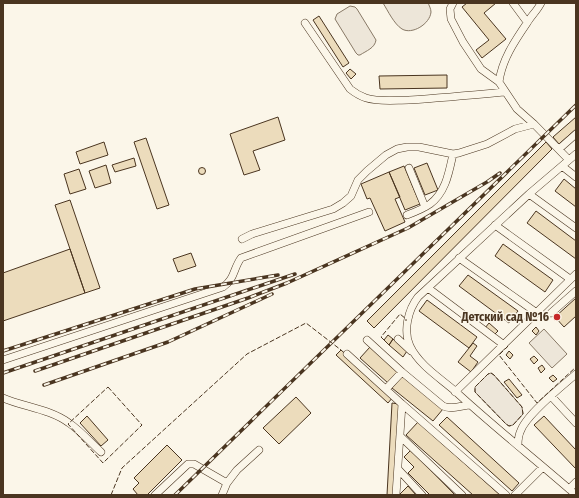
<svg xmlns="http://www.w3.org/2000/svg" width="579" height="498" font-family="'Fira Sans Condensed',sans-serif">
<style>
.green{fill:#ede6d9;stroke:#887966}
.building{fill:#ecdcbc;stroke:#4a3520}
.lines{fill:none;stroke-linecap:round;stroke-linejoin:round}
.minor-casing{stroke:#4a3520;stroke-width:8}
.minor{stroke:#fbf6e9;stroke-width:7}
.rail-casing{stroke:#4a3520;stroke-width:3.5}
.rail{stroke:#fbf6e9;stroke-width:2;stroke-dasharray:6;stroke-linecap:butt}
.fence{stroke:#4a3520;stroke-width:1;stroke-dasharray:5 2;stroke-linecap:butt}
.poi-dot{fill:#c62828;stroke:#fbf6e9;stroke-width:1.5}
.labels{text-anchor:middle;stroke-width:3;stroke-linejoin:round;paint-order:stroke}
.poi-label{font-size:12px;font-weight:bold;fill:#4a3520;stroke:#fbf6e9;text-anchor:end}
</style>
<rect width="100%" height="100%" fill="#fbf6e9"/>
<path class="green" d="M383 3H428C429 5 431 9 431 12 430 24 412 35 402 29 394 24 388 11 383 3Z
M350 6 355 7 357 9 376 40C375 48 366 51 360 55H358L356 53 335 19 337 14Z
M544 329 567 354 552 368 529 343Z
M491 373 494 375 522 407 523 414 513 425 509 426 506 424 475 392V387L488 374Z"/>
<path class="building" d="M467 3H496L484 13 506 39 482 58 476 50 489 40 462 7Z
M319 16 349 63 343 67 313 20Z
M350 69 356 74 351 79 346 73Z
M447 75V88L380 89 379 76Z
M278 117 285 140 253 151 260 170 244 175 230 134Z
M576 117V129L559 144 553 137Z
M146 138 169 205 157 209 134 142Z
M104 142 108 155 80 164 76 152Z
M546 142 552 149 374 328 367 321Z
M134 158 136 166 115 172 112 165Z
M427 163 438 190 425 195 414 168Z
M106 165 111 183 95 188 89 171Z
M404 166 420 204 405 210 389 172Z
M198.5 171a3.5 3.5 0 1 1 7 0a3.5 3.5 0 1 1-7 0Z
M79 169 86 189 70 194 64 174Z
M389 172 400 197 395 199 405 222 385 231 370 198 367 199 361 184Z
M564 179 576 189V207L555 191Z
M70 200 100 288 85 293 55 205Z
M536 211 576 241V259L527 223Z
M503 244 553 280 545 292 495 256Z
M70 249 85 293 3 321V273Z
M191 253 196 266 178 272 173 259Z
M468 275 518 311 509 323 459 286Z
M576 298V316L564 327 555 317Z
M427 300 477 337 469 348 419 311Z
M489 323 498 331 493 336 485 328Z
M536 327 539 331 536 335 532 331Z
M388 335 393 339 389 345 384 340Z
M393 339 407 351 403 357 389 345Z
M473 343 477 346 470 356 478 362 471 372 458 362Z
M370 347 398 372 388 383 360 358Z
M341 350 393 397 388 403 336 355Z
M509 351 513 355 510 359 506 355Z
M534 356 538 360 534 364 530 359Z
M542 365 545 369 541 373 538 368Z
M553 375 557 379 553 382 549 378Z
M402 376 443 409 433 421 392 388Z
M509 379 522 395 517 398 504 382Z
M296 397 311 413 279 444 263 428Z
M392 403 399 404 394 495H387Z
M87 416 108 440 101 446 80 423Z
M544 416 576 450V469L534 425Z
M447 417 519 483 512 491 439 425Z
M418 422 500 495H473L406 435Z
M167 445 182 460 147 495H138L133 489 139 483 134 478Z
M411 450 455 495H430L408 473 414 467 404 457Z
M408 486 416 495H399Z"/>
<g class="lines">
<g class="minor-casing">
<path id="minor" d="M453 3 450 9 451 19 463 42 481 69 499 82
M513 3 527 22
M541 3C537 11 531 16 527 23 514 42 502 60 499 82L517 109 534 124 569 160
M305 23 350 89C355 93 360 96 366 98 379 102 395 100 409 100 441 98 473 95 504 92
M559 149 576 134
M562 166 576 177
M409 168 425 207
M529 194 576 228
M407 215C415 212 423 209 430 204 446 192 449 172 453 154
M495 225 570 279
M242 239 252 234 333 209 343 203 351 196 358 180 367 171 386 155 397 149 407 147H419L453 154 459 153 487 144 515 129 534 124
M459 258 537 313
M428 288 504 345
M551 313 576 291
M398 339 411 351
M367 340 402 372 443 406C451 410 460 406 469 405
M347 354 402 404 396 495
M3 360 223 287C235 279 233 269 241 258L369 212
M386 389 402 372
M455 392 576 274
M551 396 576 423
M3 398C24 407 50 409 69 423 81 431 91 443 101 452
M402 404 506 495
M400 436 462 495
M518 445C518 440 519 434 521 430 527 414 562 386 576 374
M398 469 422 495
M569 489 576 482
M155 495 188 464H194L227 483
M222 495 227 483 237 470 259 450
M515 495 543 467
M576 495C536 460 494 427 455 391 440 378 419 365 410 346 403 331 408 310 418 297L529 194 576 154"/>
</g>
<use href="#minor" class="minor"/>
<g class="rail-casing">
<path id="rail" d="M3 351 195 289 278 275
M35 371 248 298 287 283 408 228 487 182 500 173
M3 373 295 274
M44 385 168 342 272 294
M175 495 576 105"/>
</g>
<use href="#rail" class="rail"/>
<path class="fence" d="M384 340 381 337 400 314 406 319V321
M508 346 499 355 537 403 576 367
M491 373 494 375 522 407 523 414 513 425 509 426 506 424 475 392V387L488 374Z
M108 387 142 425 103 463 68 424Z
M111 495 122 468 247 354 306 323 341 350"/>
</g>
<circle class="poi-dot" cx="557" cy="317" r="4"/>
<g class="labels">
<g class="poi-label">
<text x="549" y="321">Детский сад №16</text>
</g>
</g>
<rect width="579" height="498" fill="none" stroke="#4a3520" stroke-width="8"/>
</svg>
